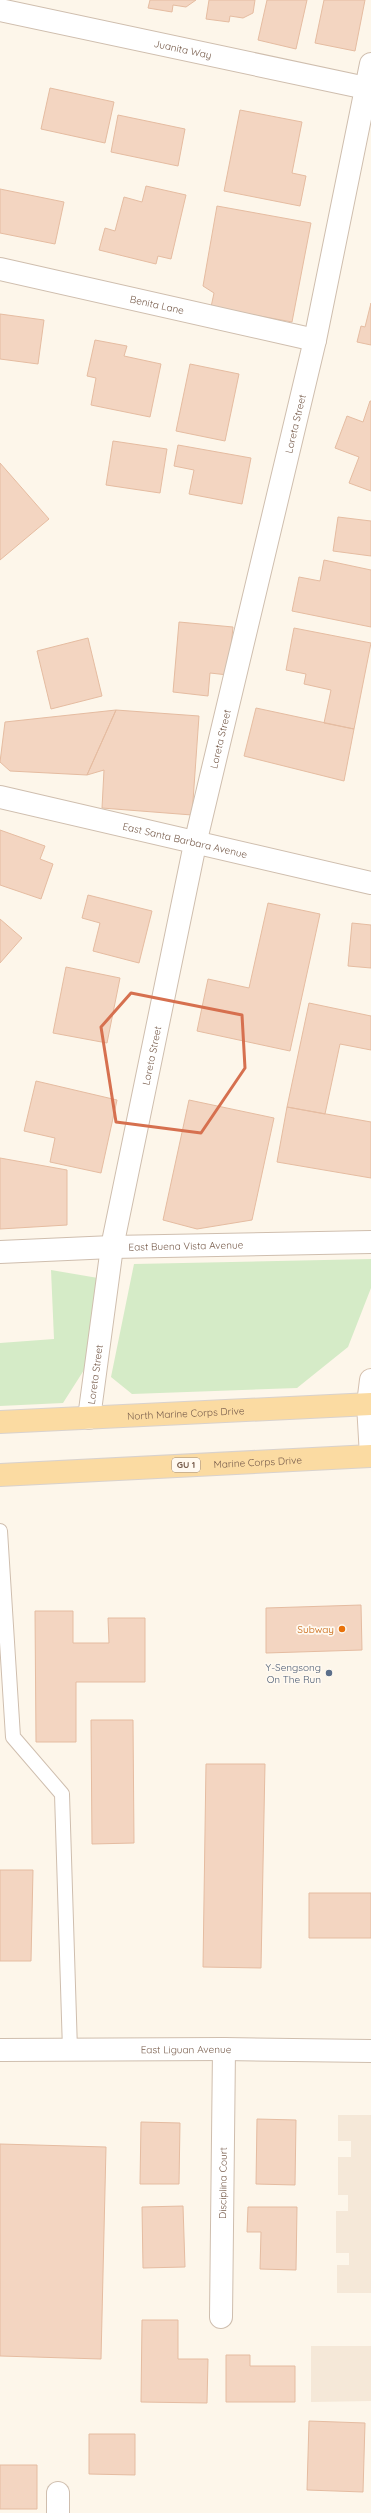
<svg xmlns="http://www.w3.org/2000/svg" width="371" height="2513" font-family="Quicksand,sans-serif">
<style>
.residential{fill:#f5e8d8}
.green{fill:#d5ebc7}
.building{fill:#f3d5c1;stroke:#e5bca1}
.lines{fill:none;stroke-linecap:round;stroke-linejoin:round}
.lane-casing{stroke:#cfbeae;stroke-width:16}
.street-casing{stroke:#cfbeae;stroke-width:24}
.secondary-casing{stroke:#d5c0ae;stroke-width:24}
.primary-casing{stroke:#d9d2cd;stroke-width:24}
.lane{stroke:#fff;stroke-width:14}
.street{stroke:#fff;stroke-width:22}
.secondary{stroke:#fff;stroke-width:22}
.primary{stroke:#fbdba2;stroke-width:22}
.marked{fill:none;stroke:#d6704f;stroke-width:3;stroke-linejoin:round}
.food-dot{fill:#e8710a;stroke:#fff9f0;stroke-width:1.5}
.service-dot{fill:#5c6f8a;stroke:#fff9f0;stroke-width:1.5}
.labels{text-anchor:middle;stroke-width:3.5;stroke-linejoin:round;paint-order:stroke}
.shield{fill:#fff9f0;stroke:#a08c7d;stroke-width:1}
.shield-label{font-size:9px;font-weight:bold;fill:#785d4c}
.street-label{font-size:10px;fill:#785d4c;stroke:#fff9f0}
.food-label{font-size:10px;fill:#c56008;stroke:#fff9f0;text-anchor:end}
.service-label{font-size:10px;fill:#4e5e75;stroke:#fff9f0;text-anchor:end}
</style>
<rect width="100%" height="100%" fill="#fdf6ea"/>
<path class="residential" d="M338 2115H371V2293H337V2265H349V2253H336V2211H348V2195H338V2157H351V2141H338Z
M311 2346H371V2401L311 2402Z"/>
<path class="green" d="M371 1259V1288L348 1347 297 1388 132 1394 111 1377 134 1264Z
M51 1270 98 1278 84 1370 63 1403 0 1406V1343L54 1339Z"/>
<path class="building" d="M150 0H196L186 7 173 5 172 12 148 8Z
M209 0H255L253 13 243 18 230 16 229 22 206 19Z
M267 0H307L296 49 258 40Z
M324 0H365L355 51 315 43Z
M50 88 114 102 105 143 41 129Z
M240 110 302 122 292 173 306 176 300 206 224 191Z
M118 115 185 129 178 166 111 152Z
M146 186 186 195 171 259 158 256 156 264 99 250 105 228 115 231 124 197 142 202Z
M0 189 64 202 55 244 0 233Z
M217 206 311 223 292 322 211 307 214 293 203 286Z
M371 303V345L357 342 361 326 365 327Z
M0 314 44 320 38 364 0 359Z
M95 340 127 346 124 356 161 364 150 417 91 405 96 378 87 376Z
M190 364 239 374 225 441 176 431Z
M370 401H371V491L349 483 359 457 335 448 347 416 363 422Z
M113 441 167 449 160 493 106 485Z
M178 445 251 458 242 504 189 494 194 470 174 466Z
M0 463 49 519 0 560Z
M338 517 371 521V556L333 551Z
M324 560 371 570V627L292 611 299 577 320 581Z
M179 622 233 627 228 675 210 673 208 696 173 692Z
M294 628 371 643 354 729 324 723 331 690 304 684 306 674 286 670Z
M88 638 102 696 51 709 37 651Z
M256 708 354 729 344 781 244 756Z
M116 710 87 775 10 771 0 762 5 722Z
M116 710 199 716 192 815 102 808 104 770 87 775Z
M0 830 45 846 40 859 53 864 41 899 0 885Z
M88 895 152 911 139 963 93 951 100 923 82 918Z
M268 903 320 914 290 1051 197 1031 208 979 249 988Z
M0 919 22 938 0 963Z
M352 923 371 925V968L348 966Z
M66 967 120 978 107 1043 53 1033Z
M309 1003 371 1016V1050L340 1044 325 1114 287 1107Z
M36 1081 117 1100 101 1173 50 1162 55 1138 24 1131Z
M189 1100 274 1118 252 1220 197 1229 163 1220Z
M287 1107 371 1122V1178L277 1162Z
M0 1158 67 1170V1225L0 1229Z
M361 1605 362 1650 266 1653V1608Z
M35 1611H73V1643H109L108 1618H145V1682H76V1742H36Z
M91 1720H133L134 1843 92 1844Z
M206 1764H265L261 1968 203 1967Z
M0 1870H33L31 1961H0Z
M309 1893H371V1938H309Z
M257 2119 296 2120 295 2185 256 2184Z
M141 2122 180 2123 179 2184H140Z
M0 2144 106 2147 101 2359 0 2356Z
M183 2206 185 2267 143 2268 142 2207Z
M248 2207H297L296 2270 260 2269 261 2232H247Z
M142 2320H178V2359H208L207 2403 141 2402Z
M226 2355H250V2366H295V2402H226Z
M309 2421 365 2423 363 2492 307 2490Z
M89 2434H135V2475L89 2474Z
M0 2465H37V2509H0Z"/>
<g class="lines">
<g class="lane-casing">
<path id="lane" d="M0 1531 13 1737 62 1794 70 2050"/>
</g>
<g class="street-casing">
<g id="street">
<path id="s1" d="M0 10 366 88"/>
<path id="s2" d="M0 269 315 340"/>
<path id="s3" d="M0 797 371 883"/>
<path id="s4" d="M0 1252 112 1247 371 1242"/>
<path id="s5" d="M89 1418 112 1247 195 844 315 340 371 64"/>
<path id="s6" d="M0 2050 224 2049 371 2051"/>
<path id="s7" d="M221 2317 224 2049"/>
<path d="M58 2513V2493"/>
</g>
</g>
<g class="secondary-casing">
<path id="secondary" d="M371 1456 368 1404 371 1380"/>
</g>
<g class="primary-casing">
<g id="primary">
<path id="s8" d="M0 1422 371 1404"/>
<path id="s9" d="M0 1475 371 1456"/>
</g>
</g>
<use href="#lane" class="lane"/>
<use href="#street" class="street"/>
<use href="#secondary" class="secondary"/>
<use href="#primary" class="primary"/>
</g>
<path class="marked" d="M131 993 242 1015 245 1068 201 1133 116 1122 101 1027Z"/>
<circle class="food-dot" cx="342" cy="1629" r="4"/>
<circle class="service-dot" cx="329" cy="1673" r="4"/>
<g class="labels">
<rect class="shield" x="172" y="1458" width="28" height="14" rx="3"/>
<g class="shield-label">
<text x="186" y="1468">GU 1</text>
</g>
<g class="street-label">
<text dy="4" stroke="none"><textPath href="#s1" startOffset="187">Juanita Way</textPath></text>
<text dy="4" stroke="none"><textPath href="#s2" startOffset="161">Benita Lane</textPath></text>
<text dy="4" stroke="none"><textPath href="#s5" startOffset="1016">Loreta Street</textPath></text>
<text dy="4" stroke="none"><textPath href="#s5" startOffset="692">Loreta Street</textPath></text>
<text dy="4" stroke="none"><textPath href="#s3" startOffset="190">East Santa Barbara Avenue</textPath></text>
<text dy="4" stroke="none"><textPath href="#s5" startOffset="368">Loreta Street</textPath></text>
<text dy="4" stroke="none"><textPath href="#s4" startOffset="186">East Buena Vista Avenue</textPath></text>
<text dy="4" stroke="none"><textPath href="#s5" startOffset="44">Loreta Street</textPath></text>
<text dy="4" stroke="none"><textPath href="#s8" startOffset="186">North Marine Corps Drive</textPath></text>
<text dy="4" stroke="none"><textPath href="#s9" startOffset="258">Marine Corps Drive</textPath></text>
<text dy="4" stroke="none"><textPath href="#s6" startOffset="186">East Liguan Avenue</textPath></text>
<text dy="4" stroke="none"><textPath href="#s7" startOffset="134">Disciplina Court</textPath></text>
</g>
<g class="food-label">
<text x="334" y="1633">Subway</text>
</g>
<g class="service-label">
<text x="321" y="1671">Y-Sengsong<tspan x="321" dy="12">On The Run</tspan></text>
</g>
</g>
</svg>
